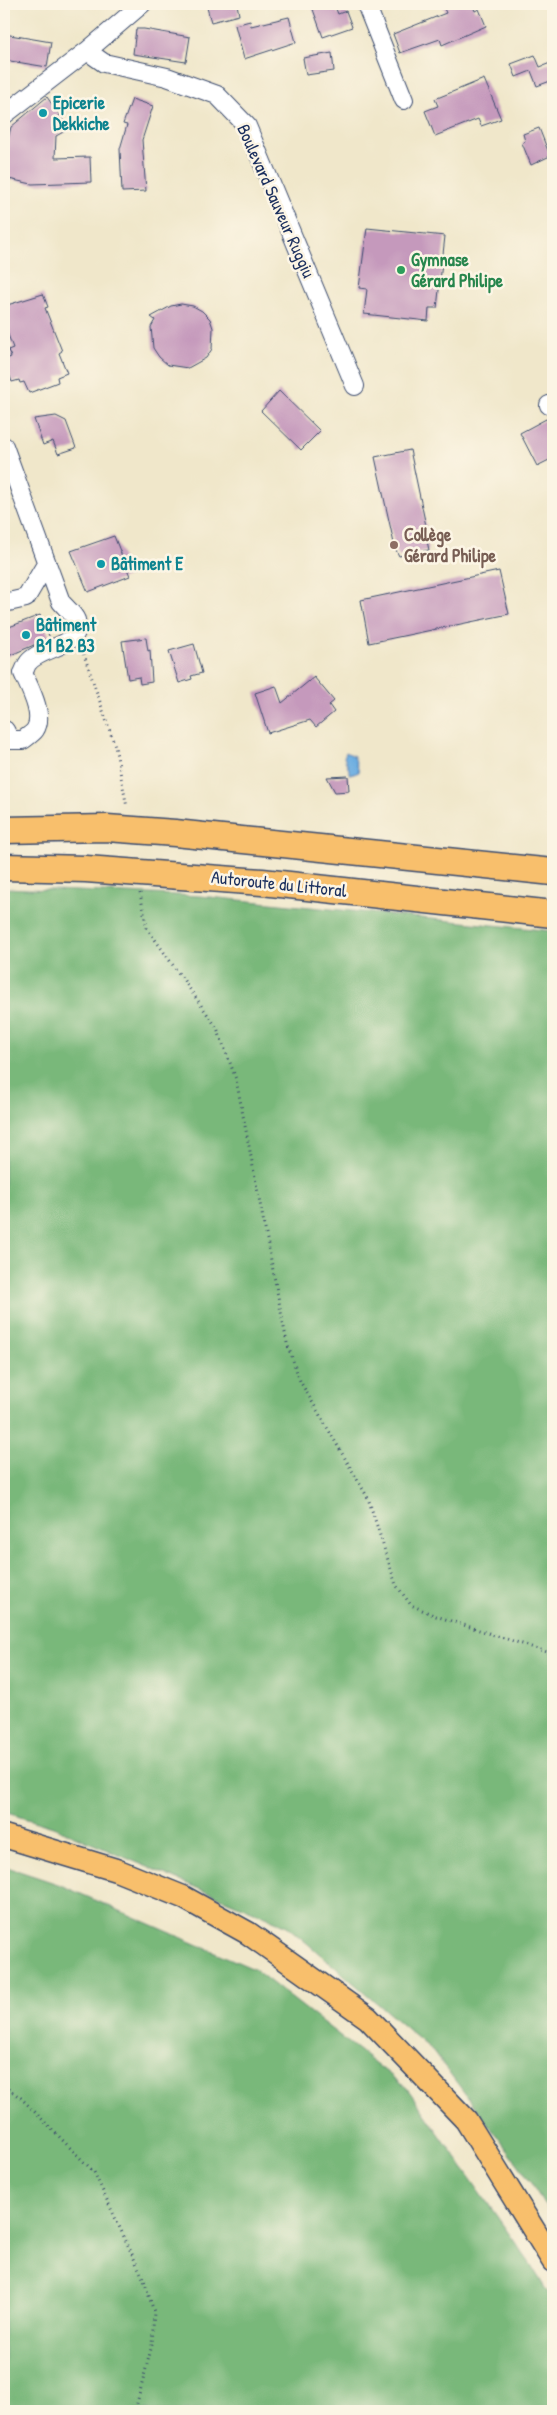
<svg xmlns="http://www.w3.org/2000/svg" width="557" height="2415" font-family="'Patrick Hand',sans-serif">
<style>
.forest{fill:#79b87a;stroke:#4a746c}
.water{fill:#6daee1;stroke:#446ea0}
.building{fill:#c599bc}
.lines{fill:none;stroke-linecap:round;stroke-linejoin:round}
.minor-casing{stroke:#3b4b6e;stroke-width:20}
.major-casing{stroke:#3b4b6e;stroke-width:25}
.highway-casing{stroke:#3b4b6e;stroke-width:29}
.path{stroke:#3b4b6e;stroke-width:3;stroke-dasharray:1 4;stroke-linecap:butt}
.minor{stroke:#fff;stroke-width:18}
.major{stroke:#f8bf6c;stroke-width:22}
.highway{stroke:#f8bf6c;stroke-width:26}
.culture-dot{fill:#0f9aa8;stroke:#fcf5e5;stroke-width:2}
.leisure-dot{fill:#2e9e5b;stroke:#fcf5e5;stroke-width:2}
.education-dot{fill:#8d6e63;stroke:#fcf5e5;stroke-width:2}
.labels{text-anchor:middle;stroke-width:5;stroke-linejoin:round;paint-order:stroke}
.culture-label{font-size:18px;font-weight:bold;fill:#0d838f;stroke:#fcf5e5;text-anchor:start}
.street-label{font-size:18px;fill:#1b2f5e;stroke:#fcf5e5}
.leisure-label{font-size:18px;font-weight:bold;fill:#27864d;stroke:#fcf5e5;text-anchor:start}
.education-label{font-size:18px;font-weight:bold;fill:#785e54;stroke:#fcf5e5;text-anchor:start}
</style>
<rect width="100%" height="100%" fill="#fcf5e5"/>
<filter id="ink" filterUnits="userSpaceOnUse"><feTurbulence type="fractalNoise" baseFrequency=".02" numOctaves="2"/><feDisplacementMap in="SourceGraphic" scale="10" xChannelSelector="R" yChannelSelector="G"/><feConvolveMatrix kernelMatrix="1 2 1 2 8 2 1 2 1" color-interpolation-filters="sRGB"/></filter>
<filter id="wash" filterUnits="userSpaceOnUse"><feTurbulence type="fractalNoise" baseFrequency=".0096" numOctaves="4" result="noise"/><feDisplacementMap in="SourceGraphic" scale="20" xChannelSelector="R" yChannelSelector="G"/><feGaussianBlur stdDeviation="1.12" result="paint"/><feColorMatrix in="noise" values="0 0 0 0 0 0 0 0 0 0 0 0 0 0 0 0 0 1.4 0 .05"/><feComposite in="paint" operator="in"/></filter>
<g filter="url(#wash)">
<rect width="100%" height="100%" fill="#f0e7ca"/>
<path class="forest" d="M4 888 199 896 553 931V2218L524 2172 433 2051 287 1926 53 1827 4 1812Z
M4 1866 58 1884 254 1969 407 2088 531 2265 553 2301V2411H4Z"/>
<path class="water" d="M346 752 354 756 359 772 351 775 344 757Z"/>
<g id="blocks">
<path class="building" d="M206 4H237L239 15 211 22Z
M311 4H334L338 14 346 11 352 27 323 37Z
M442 4H472L475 11 479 9 486 26 442 45 440 39 400 53 393 34 446 13Z
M289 17 296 42 244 59 235 25 250 21 251 26Z
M136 29H144L190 37 186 62 133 54Z
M4 34 51 42 47 67 4 60Z
M332 53 334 71 306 75 303 58Z
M535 55 540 67 553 62V80L537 86 531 71 516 77 511 64Z
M484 79 501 119 481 126 478 119 435 136 425 111 438 106 435 99Z
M47 97 69 129 56 136 55 158 90 157 91 182 32 184 4 178V155L11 127Z
M132 99 153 106 142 140 146 191 122 192 120 149 127 125 123 124Z
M539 128 550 156 531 165 522 143 525 141 523 134Z
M367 228 445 236 437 308H429L428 321 364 314 367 289 359 288Z
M43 294 48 307 45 308 62 351 59 353 67 373 57 377 58 382 29 393 24 382 20 383 19 380 12 382 4 360 11 357 8 350 13 348 4 324V306Z
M181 304 193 306 202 311 210 319 213 328 212 349 206 358 188 368 168 365 159 357 153 348 151 327 155 320 151 317 171 306Z
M279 391 320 431 301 450 261 411Z
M56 416 66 421 76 448 58 454 53 441 43 445 34 419Z
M546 419 553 423V458L537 466 520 433Z
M410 450 429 540 427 541 429 550 399 556 395 548 375 457Z
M114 536 130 576 88 592 71 551Z
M499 571 509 614 369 643 361 600Z
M40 615 50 638 4 658V629Z
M146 638 148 651 150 650 152 682 140 684 139 677 128 679 122 641Z
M194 644 202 673 191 676 192 679 179 683 169 651Z
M314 677 334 701 329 705 334 712 316 727 310 720 268 733 255 693 276 686 282 703Z
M348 776 349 791 335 792 327 777Z"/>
</g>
</g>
<g filter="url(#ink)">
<use href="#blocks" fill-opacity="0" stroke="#3b4b6e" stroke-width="1"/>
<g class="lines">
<g class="minor-casing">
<path id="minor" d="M366 4 404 100
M87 51 104 63 167 77 217 95 247 126 355 386
M4 115 87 51 142 4
M549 405 553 404
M4 446 61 602C65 607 74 614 76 620 84 648 40 646 28 663 26 665 25 670 23 673 29 687 45 715 35 730 33 733 27 737 23 740H10L5 730
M4 603 26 598 46 564"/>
</g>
<g class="major-casing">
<path id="major" d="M4 1836 116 1870 183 1897 248 1933 368 2018 466 2120 553 2261"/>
</g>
<g class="highway-casing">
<path id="highway" d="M4 830 107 828 175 833 553 872
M4 867 86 869 262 882 553 914"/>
</g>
<path class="path" d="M82 649 115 746 127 807
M140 893 147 928 217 1028 236 1079 287 1343 300 1381 368 1498 396 1585 411 1605 436 1616 553 1654
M4 2086 21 2098 94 2172 144 2280 154 2312 152 2345 135 2411"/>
<use href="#minor" class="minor"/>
<use href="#major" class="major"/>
<use href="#highway" class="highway"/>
</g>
</g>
<g class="culture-dot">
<circle cx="43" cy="113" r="5"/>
<circle cx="101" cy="564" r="5"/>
<circle cx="26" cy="635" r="5"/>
</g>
<circle class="leisure-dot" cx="401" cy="270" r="5"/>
<circle class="education-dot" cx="394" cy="545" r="5"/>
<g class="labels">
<g class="culture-label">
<text x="53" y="109">Epicerie<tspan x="53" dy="21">Dekkiche</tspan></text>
<text x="111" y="570">Bâtiment E</text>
<text x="36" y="631">Bâtiment<tspan x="36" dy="21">B1 B2 B3</tspan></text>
</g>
<g class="street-label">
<text transform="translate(276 201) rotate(66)" y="6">Boulevard Sauveur Ruggiu</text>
<text transform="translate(279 884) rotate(6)" y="6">Autoroute du Littoral</text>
</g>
<g class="leisure-label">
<text x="411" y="266">Gymnase<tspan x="411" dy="21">Gérard Philipe</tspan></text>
</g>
<g class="education-label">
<text x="404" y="541">Collège<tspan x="404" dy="21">Gérard Philipe</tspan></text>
</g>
</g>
<rect width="557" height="2415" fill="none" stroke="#fcf5e5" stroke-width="20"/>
</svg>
